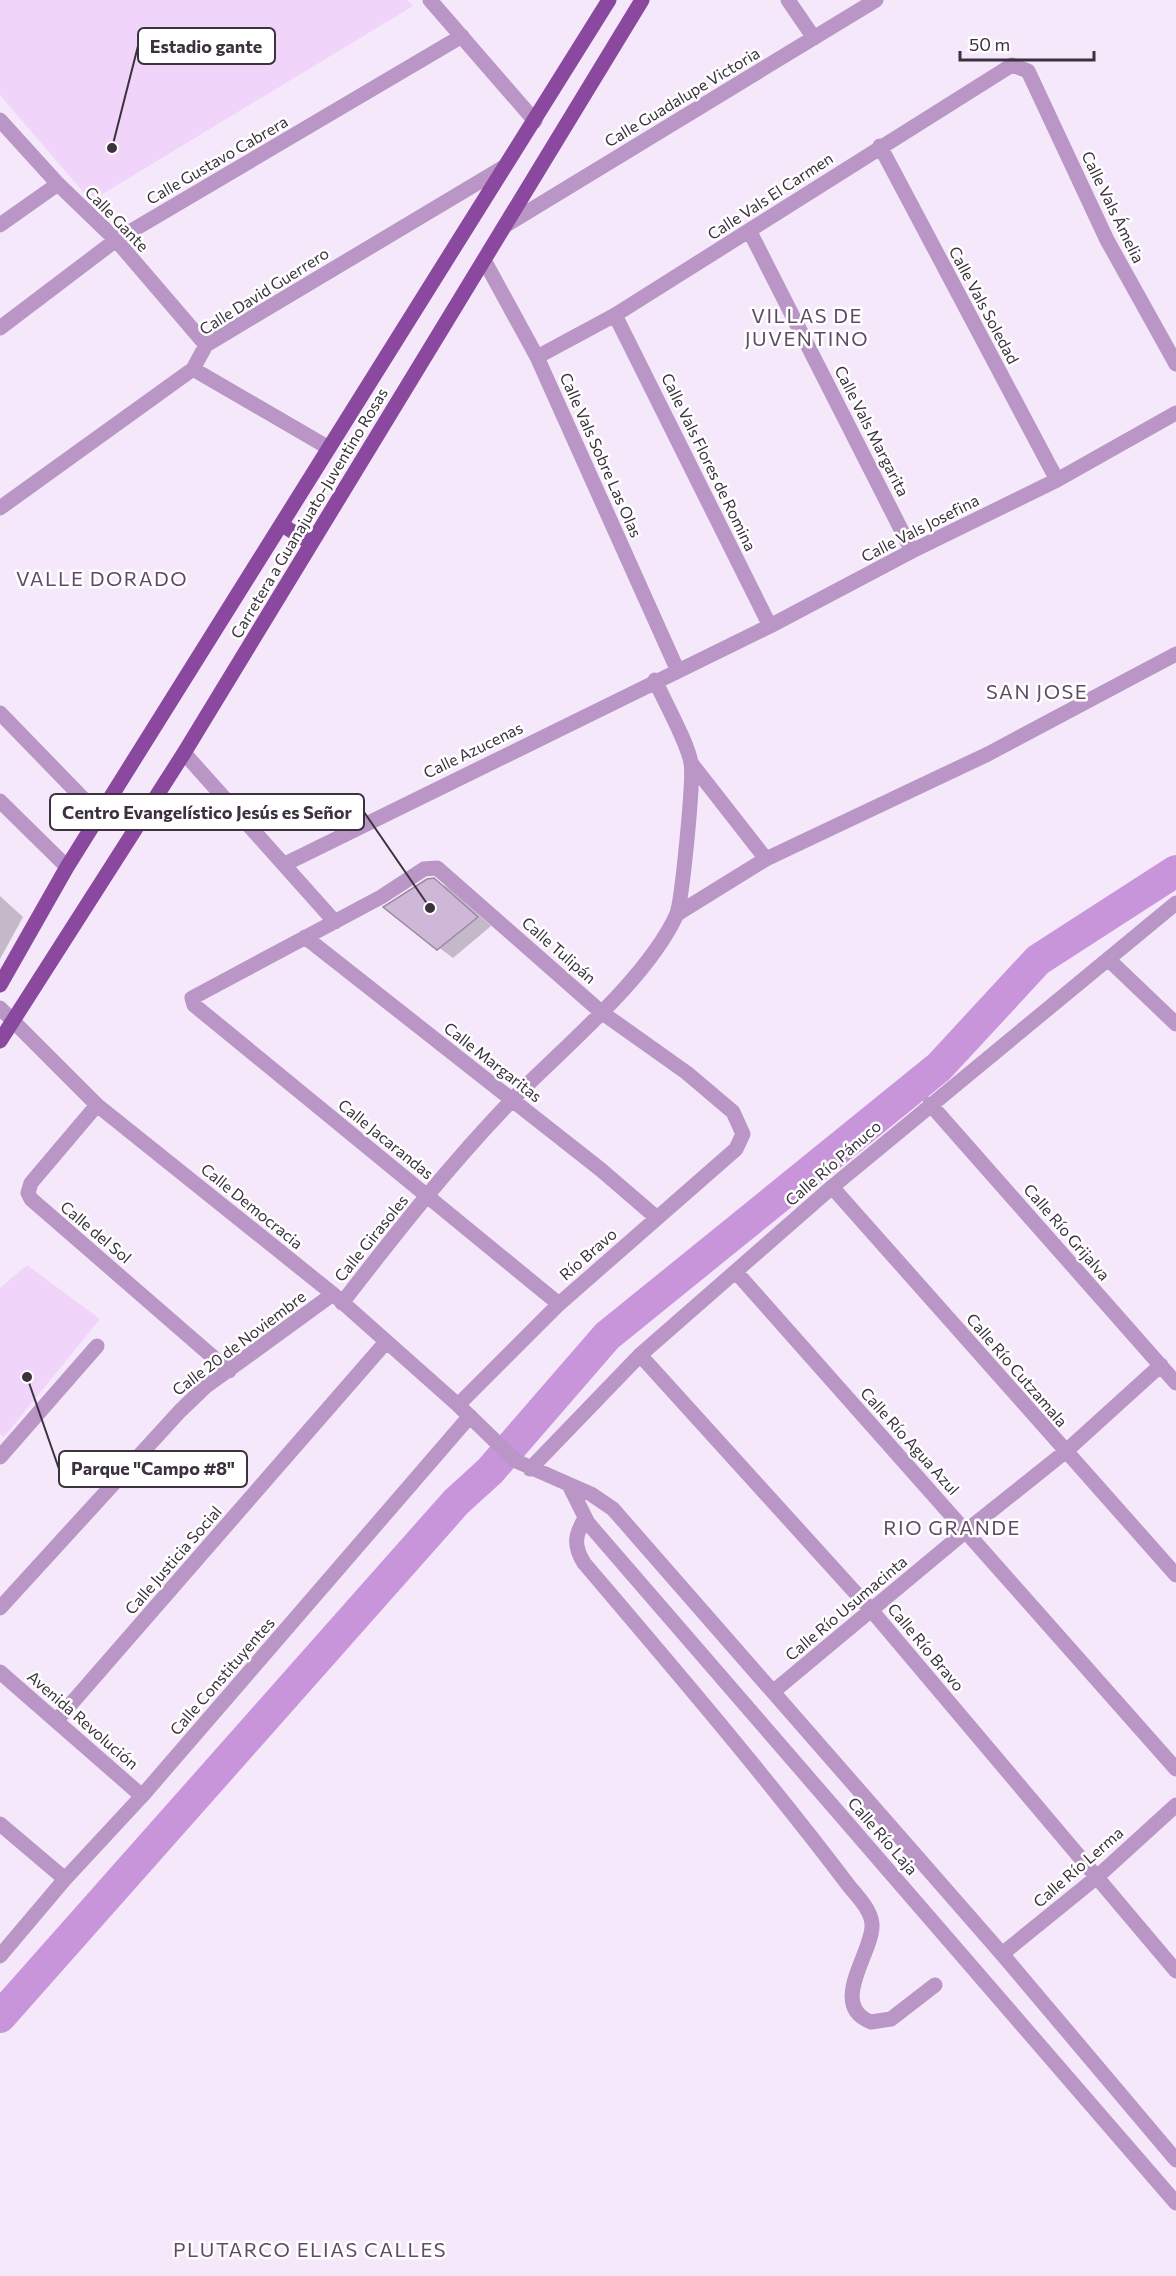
<svg xmlns="http://www.w3.org/2000/svg" width="1176" height="2276" font-family="Commissioner,sans-serif">
<style>
.green{fill:#f0d4f9}
.shadow{fill:#0003}
.lines{fill:none;stroke-linecap:round;stroke-linejoin:round}
.river{stroke:#c995da;stroke-width:32}
.building{fill:#cfb8d7;stroke:#9e88a5;stroke-width:1.5}
.minor{stroke:#b996c5;stroke-width:15}
.major{stroke:#8a489e;stroke-width:15}
.labels{text-anchor:middle;stroke-width:5;stroke-linejoin:round;paint-order:stroke}
.street-label{font-size:16px;fill:#3b323e;stroke:#fff}
.quarter-label{font-size:20px;letter-spacing:1.5px;fill:#5f4b65;stroke:#fff}
.leader{fill:none;stroke:#3b323e;stroke-width:2}
.callout-dot{fill:#3b323e;stroke:#fff;stroke-width:2}
.callout{fill:#fff;stroke:#3b323e;stroke-width:2}
.callout-label{font-size:18px;text-anchor:middle;font-weight:bold;fill:#3b323e}
</style>
<rect width="100%" height="100%" fill="#f6e8fb"/>
<path class="green" d="M0 0H407L413 6 91 201 0 95Z
M27 1265 100 1319 4 1437 0 1434V1288Z"/>
<path class="shadow" d="M433 880 449 888 491 926 453 958 385 907Z
M0 896 23 917 0 959Z"/>
<g class="lines">
<path class="river" d="M0 2017 456 1502 490 1471 607 1336 939 1067 1038 960 1176 871"/>
</g>
<path class="building" d="M434 878 478 917 437 950 383 907 427 879Z"/>
<g class="lines">
<path class="minor" d="M430 0 535 121
M788 0 814 38
M0 120 58 184 116 240 206 345
M880 146 1057 480
M0 225 58 184
M506 225 876 0
M750 232 912 551
M484 260 537 357 677 669
M615 315 770 626
M0 328 116 240 462 36
M537 357 615 315 1012 65 1028 71 1107 240 1176 364
M193 369 329 448
M0 508 193 369 206 345 504 167
M0 713 100 816
M184 753 335 922
M0 801 67 867
M766 859 988 754 1176 654
M285 864 770 626 912 551 1057 480 1176 413
M677 914 766 859 691 763
M305 937 600 1169 657 1218
M1108 959 1176 1024
M0 1008 97 1105 333 1294 458 1405 516 1461 591 1494 613 1509 1002 1954 1176 2160
M930 1104 1176 1383
M97 1105 31 1183 28 1193 31 1199 229 1371
M832 1187 1176 1575
M736 1272 1176 1769
M342 1303C396 1233 452 1162 514 1098 564 1047 646 980 676 916 682 904 694 778 691 763 688 743 664 701 655 680
M640 1355 872 1611 1176 1971
M458 1405 559 1304 736 1149 743 1134 733 1112 687 1073 601 1012 437 868 424 869 381 897 192 998 194 1005 559 1304
M0 1457 97 1346
M530 1469 640 1355 832 1187 1176 903
M570 1487 588 1523 1176 2203
M585 1518C575 1535 573 1545 584 1563 674 1669 765 1775 849 1886 858 1897 871 1910 872 1924 874 1951 827 2005 871 2022L891 2019 935 1985
M0 1608 180 1411 205 1387 333 1294
M0 1672 142 1796
M774 1691 966 1531 1065 1452 1161 1365
M57 1720 386 1342
M0 1824 65 1879
M1002 1954 1097 1877 1176 1805
M0 1956 65 1879 142 1796 470 1416"/>
<path class="major" d="M282 525 311 543
M0 985 67 867 609 0
M0 1041 184 753 642 0"/>
</g>
<g class="labels">
<g class="street-label">
<text transform="translate(682 97) rotate(-31)" y="6">Calle Guadalupe Victoria</text>
<text transform="translate(217 160) rotate(-30)" y="6">Calle Gustavo Cabrera</text>
<text transform="translate(770 196) rotate(-33)" y="6">Calle Vals El Carmen</text>
<text transform="translate(1113 207) rotate(64)" y="6">Calle Vals Ámelia</text>
<text transform="translate(117 219) rotate(46)" y="6">Calle Gante</text>
<text transform="translate(264 291) rotate(-32)" y="6">Calle David Guerrero</text>
<text transform="translate(984 305) rotate(62)" y="6">Calle Vals Soledad</text>
<text transform="translate(872 431) rotate(63)" y="6">Calle Vals Margarita</text>
<text transform="translate(601 455) rotate(66)" y="6">Calle Vals Sobre Las Olas</text>
<text transform="translate(709 462) rotate(64)" y="6">Calle Vals Flores de Romina</text>
<text transform="translate(309 513) rotate(-59)" y="6">Carretera a Guanajuato-Juventino Rosas</text>
<text transform="translate(920 528) rotate(-27)" y="6">Calle Vals Josefina</text>
<text transform="translate(473 750) rotate(-26)" y="6">Calle Azucenas</text>
<text transform="translate(559 950) rotate(41)" y="6">Calle Tulipán</text>
<text transform="translate(493 1062) rotate(38)" y="6">Calle Margaritas</text>
<text transform="translate(386 1139) rotate(39)" y="6">Calle Jacarandas</text>
<text transform="translate(833 1163) rotate(-41)" y="6">Calle Río Pánuco</text>
<text transform="translate(252 1206) rotate(39)" y="6">Calle Democracia</text>
<text transform="translate(96 1232) rotate(40)" y="6">Calle del Sol</text>
<text transform="translate(1067 1232) rotate(49)" y="6">Calle Río Grijalva</text>
<text transform="translate(371 1238) rotate(-51)" y="6">Calle Girasoles</text>
<text transform="translate(588 1254) rotate(-41)" y="6">Río Bravo</text>
<text transform="translate(239 1343) rotate(-37)" y="6">Calle 20 de Noviembre</text>
<text transform="translate(1017 1370) rotate(49)" y="6">Calle Río Cutzamala</text>
<text transform="translate(910 1441) rotate(48)" y="6">Calle Río Agua Azul</text>
<text transform="translate(173 1560) rotate(-49)" y="6">Calle Justicia Social</text>
<text transform="translate(846 1608) rotate(-40)" y="6">Calle Río Usumacinta</text>
<text transform="translate(926 1647) rotate(50)" y="6">Calle Río Bravo</text>
<text transform="translate(222 1676) rotate(-49)" y="6">Calle Constituyentes</text>
<text transform="translate(83 1720) rotate(41)" y="6">Avenida Revolución</text>
<text transform="translate(883 1836) rotate(49)" y="6">Calle Río Laja</text>
<text transform="translate(1078 1867) rotate(-41)" y="6">Calle Río Lerma</text>
</g>
<g class="quarter-label">
<text x="807" y="323">VILLAS DE<tspan x="807" dy="23">JUVENTINO</tspan></text>
<text x="102" y="586">VALLE DORADO</text>
<text x="1037" y="699">SAN JOSE</text>
<text x="952" y="1535">RIO GRANDE</text>
<text x="310" y="2257">PLUTARCO ELIAS CALLES</text>
</g>
</g>
<path class="leader" d="M112 148L138 46M430 908L364 812M27 1377L59 1469"/>
<g class="callout-dot">
<circle cx="112" cy="148" r="6"/>
<circle cx="430" cy="908" r="6"/>
<circle cx="27" cy="1377" r="6"/>
</g>
<g class="callout">
<rect x="138" y="28" width="137" height="36" rx="6"/>
<rect x="50" y="794" width="314" height="36" rx="6"/>
<rect x="59" y="1451" width="188" height="36" rx="6"/>
</g>
<g class="callout-label">
<text x="206" y="53">Estadio gante</text>
<text x="207" y="819">Centro Evangelístico Jesús es Señor</text>
<text x="153" y="1475">Parque "Campo #8"</text>
</g>
<path d="M960 51v9h134v-9" fill="none" stroke="#3b323e" stroke-width="3"/>
<text x="969" y="51" font-size="18" fill="#3b323e" stroke="#ffffff" stroke-width="4.5" paint-order="stroke">50 m</text>
</svg>
